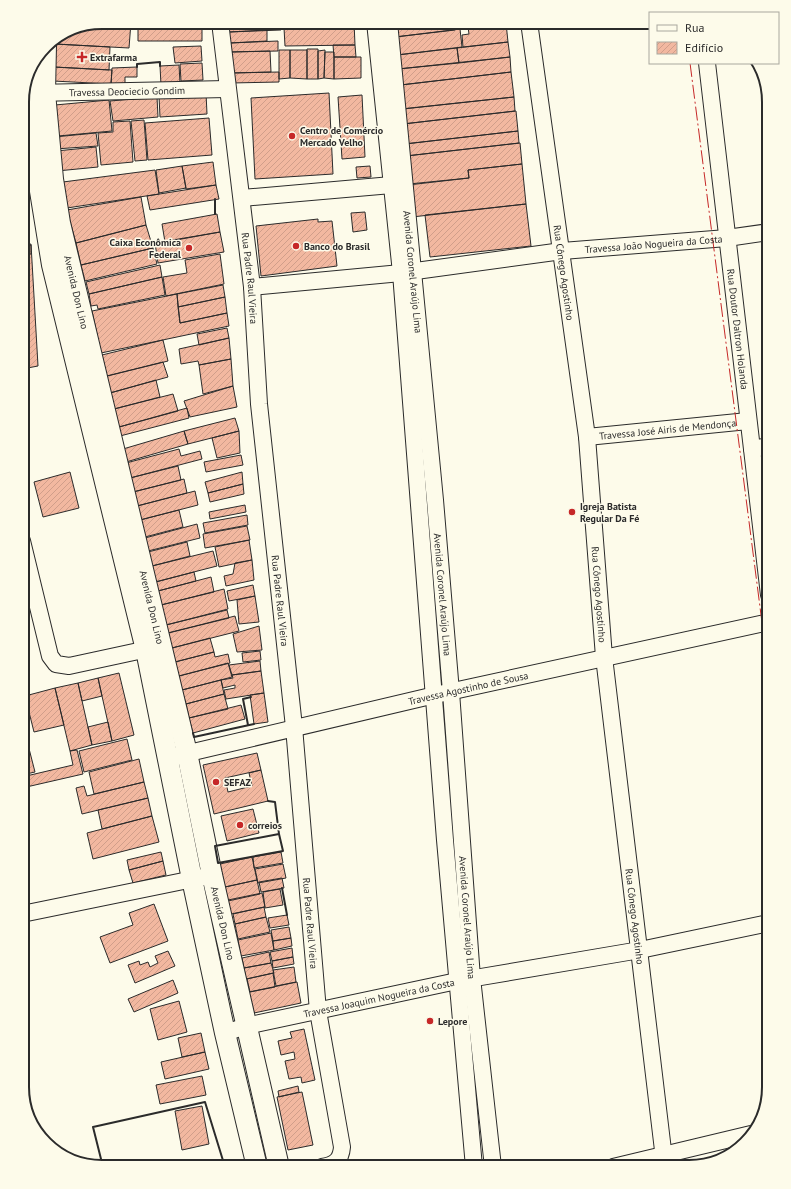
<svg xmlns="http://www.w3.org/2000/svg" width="791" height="1189" font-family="'PT Sans',sans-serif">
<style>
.building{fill:url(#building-hatch);stroke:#2b2b2b}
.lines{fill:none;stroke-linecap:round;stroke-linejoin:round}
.minor-casing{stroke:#2b2b2b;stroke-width:18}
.major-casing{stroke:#2b2b2b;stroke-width:22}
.minor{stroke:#fdfbea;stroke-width:16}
.major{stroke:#fdfbea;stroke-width:20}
.wall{stroke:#2b2b2b;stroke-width:2}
.power{stroke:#c62828;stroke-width:1;stroke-dasharray:14 3 2 3;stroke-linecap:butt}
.poi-dot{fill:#c62828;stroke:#fdfbea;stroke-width:1.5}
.labels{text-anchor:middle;stroke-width:3;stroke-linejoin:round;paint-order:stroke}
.poi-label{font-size:10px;font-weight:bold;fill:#2b2b2b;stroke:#fdfbea;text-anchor:start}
.street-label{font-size:10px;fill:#2b2b2b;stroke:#fdfbea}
.rim{fill:none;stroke:#2b2b2b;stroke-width:2}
</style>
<defs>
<pattern id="building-hatch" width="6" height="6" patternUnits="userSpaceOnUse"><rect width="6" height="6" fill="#f2b8a0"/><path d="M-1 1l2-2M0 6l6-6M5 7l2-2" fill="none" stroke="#d09e8a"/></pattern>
</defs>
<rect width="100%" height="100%" fill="#fdfbea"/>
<path class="building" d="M102 22H131L129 48 55 44V39L72 28Z
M172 22H201L200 24Z
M229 22H281V30L229 32Z
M320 22H354L355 45 285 46 284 28H320Z
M406 22H454L455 30 395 37 394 23Z
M468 22H506V23L469 27Z
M506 23 508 42 463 47 462 35 469 34 468 27Z
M138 29H202V41H138Z
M460 29 462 47 397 55 395 37Z
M267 30V41L230 43 229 32Z
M278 41V51L230 52V43Z
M508 42 510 57 459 63 457 48Z
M55 44 110 47 109 70 54 67Z
M333 45H355L356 57H334Z
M201 46 202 61 175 63 173 47Z
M457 48 459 63 398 69 397 55Z
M307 49H318V79H307Z
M279 50H290V78L279 79Z
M290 50H307V79L290 78Z
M325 50 324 78 318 79V51Z
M270 51 271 72 231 73 230 52Z
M325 52H334V79L324 78Z
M334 57H361V78L334 79Z
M510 57 511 72 400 85 398 69Z
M202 63 203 80 181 81 180 64Z
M179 65 180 83 161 85 160 66Z
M54 67 112 70 111 84 53 81Z
M137 67V77H125V85L111 84 112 68Z
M279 72V82L231 83V73Z
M511 72 514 97 403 109 401 85Z
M206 93 207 114 160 117 159 96Z
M329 93 333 174 255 179 251 98Z
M362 95 365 157 342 159 338 97Z
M157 97 158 117 113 121 110 101Z
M514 97 515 111 403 124 401 109Z
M109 100 112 131 58 136 55 105Z
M516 111 518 131 405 144 403 124Z
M209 118 212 155 148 160 145 123Z
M144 120 147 160 135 161 131 121Z
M130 121 133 162 101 165 98 133 113 132V122Z
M518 131 519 143 406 156 404 144Z
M96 133 98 146 55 149 54 137Z
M520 143 522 164 468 170 469 178 409 184 406 156Z
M96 147 98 167 57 171 56 151Z
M213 162 216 185 186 189 182 166Z
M522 164 526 204 412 217 408 185 469 178 468 170Z
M182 166 186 188 159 193 156 170Z
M370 166 371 177 357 178 356 167Z
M155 170 159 194 67 208 63 182Z
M216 185 219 199 150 210 147 196Z
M141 197 146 225 76 243 67 210Z
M526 204 531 246 430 257 425 215Z
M365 212 367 230 353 232 351 213Z
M217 214 220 232 165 242 162 224Z
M318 219V222L332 221 337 266 261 276 256 226Z
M146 225 153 248 81 265 76 243Z
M220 232 224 252 158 263 155 243Z
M31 244 38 366 22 369V245Z
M22 245H31V254L22 255Z
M153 248 157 264 85 281 81 265Z
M220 254 224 284 166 296 163 277 187 273 185 260Z
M160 265 162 277 89 294 86 282Z
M162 277 165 295 98 309 97 305 91 306 89 294Z
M223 285 225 297 178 307 177 294Z
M177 294 180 323 227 313 229 326 101 353 92 311Z
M225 297 227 313 180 323 178 307Z
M227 328 229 338 199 345 197 334Z
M229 338 231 359 199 365 198 361 181 364 179 349Z
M163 340 168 361 107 376 102 355Z
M231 359 233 386 203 394 199 365Z
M163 362 168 377 110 393 107 376Z
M156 380 160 397 114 409 110 393Z
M233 386 237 407 190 417 184 401Z
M173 394 178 411 119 427 114 409Z
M187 408 189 418 120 436 119 427Z
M235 418 239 431 188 444 184 431Z
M184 431 188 444 126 462 123 449Z
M239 431 240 453 217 458 212 438Z
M179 449 181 456 200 451 202 459 130 478 126 463Z
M241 455 243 465 206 472 204 462Z
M178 466 181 480 133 492 130 478Z
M70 472 79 508 43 517 34 482Z
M242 472 243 484 208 493 205 482Z
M184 479 187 493 137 506 133 492Z
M243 484 244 494 210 502 208 493Z
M195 491 198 505 140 520 137 506Z
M245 505 246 512 210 519 209 512Z
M179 510 183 527 145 537 140 520Z
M247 515 248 525 205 533 203 523Z
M197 524 200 538 148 551 145 538Z
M247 526 250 540 205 548 203 534Z
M249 540 252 560 219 567 215 547Z
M187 542 190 556 152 566 148 552Z
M213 551 217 566 155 582 152 566Z
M252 560 254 580 226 586 224 576 233 574 235 563Z
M194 572 196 581 158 591 156 582Z
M211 577 214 592 161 605 158 591Z
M253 585 255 596 229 601 227 591Z
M224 589 228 609 166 625 161 605Z
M255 596 259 622 239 624 237 600Z
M227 610 229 618 168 633 166 625Z
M235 616 239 631 172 648 168 633Z
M259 626 262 650 237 652 233 634Z
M210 638 214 652 175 662 172 648Z
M260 651 261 660 243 662 242 653Z
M214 652 215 657 228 654 230 663 179 676 175 662Z
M260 661 261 671 232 675 229 665Z
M228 663 232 677 182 690 179 676Z
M261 671 264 693 226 699 224 690 235 688V685L223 688 221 680 233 678 232 675Z
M119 673 134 735 112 741 98 678Z
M98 678 102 696 82 701 78 683Z
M221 680 224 694 186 704 182 690Z
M78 683 92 745 70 751 55 688Z
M55 688 64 725 34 732 25 696Z
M264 693 268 722 254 724 250 695Z
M224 694 228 709 189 718 186 704Z
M241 705 245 719 193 733 189 718Z
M22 721 35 772 22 775Z
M108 722 112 741 92 745 88 727Z
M127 739 132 760 84 772 79 751Z
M77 750 83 774 22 788V777L73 765 70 751Z
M257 753 261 770 225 778 228 792 252 786 249 773 261 770 268 801 214 814 203 765Z
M139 759 144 782 94 794 89 772Z
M144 782 148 798 82 814 76 788 84 786 87 796Z
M148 798 152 816 102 829 98 810Z
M253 809 259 833 227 841 221 816Z
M152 816 159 842 93 859 87 833Z
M161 852 163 861 129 870 127 860Z
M281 852 283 863 254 868 253 857Z
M252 857 257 880 225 887 220 864Z
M163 861 166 875 133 883 129 870Z
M283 864 286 878 258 883 255 869Z
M282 878 284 888 261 892 259 882Z
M257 880 260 894 228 901 225 887Z
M280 889 283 905 265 908 263 892Z
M262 893 265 907 231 914 228 900Z
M154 904 168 941 110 963 100 937 133 925 129 913Z
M264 907 266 917 235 924 233 914Z
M287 915 289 925 270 928 268 918Z
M266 917 270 932 238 939 235 924Z
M289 927 291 938 273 941 271 930Z
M271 933 274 950 241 956 238 940Z
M291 938 292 946 274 950 273 941Z
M292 948 293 957 272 961 270 952Z
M168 951 175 966 135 983 128 965 139 961 140 965 148 962 150 967 158 963 155 956Z
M269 952 271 963 244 968 242 958Z
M293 957 294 964 273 968 272 961Z
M271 963 274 973 246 979 244 968Z
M294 967 296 982 276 986 273 970Z
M273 973 275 987 250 992 247 979Z
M173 980 178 993 134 1012 128 999Z
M297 982 301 1003 254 1013 249 992Z
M179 1001 187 1032 158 1040 150 1009Z
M304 1029 315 1080 302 1083 301 1077 289 1079 285 1061 295 1059 294 1052 281 1055 278 1041 292 1038 290 1032Z
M201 1033 205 1052 182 1057 178 1038Z
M205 1052 209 1069 165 1079 161 1062Z
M202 1076 206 1095 160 1104 156 1085Z
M298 1086 299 1092 279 1097 278 1091Z
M302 1092 313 1145 288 1150 277 1097Z
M202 1106 209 1144 182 1150 175 1111Z"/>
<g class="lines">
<g class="minor-casing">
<g id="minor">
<path id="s1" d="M220 22 252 287 259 404 294 727 318 1011 342 1147C341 1160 335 1165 322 1167"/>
<path d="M375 22 401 273 445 840 474 1167"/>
<path id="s2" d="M389 22 435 500 451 692 472 978 493 1167"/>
<path id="s3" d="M529 22 587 437 604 657 665 1167"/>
<path id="s4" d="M707 63 769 595"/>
<path id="s5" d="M34 93 227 89"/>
<path d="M242 198 403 184"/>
<path id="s6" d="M252 287 401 273 562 251 727 238 769 232"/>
<path id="s7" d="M587 437 748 421"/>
<path d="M752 449 769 446"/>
<path d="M22 541 50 656 56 664 69 666 157 647"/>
<path id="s8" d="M176 756 435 695 769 622"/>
<path d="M22 914 203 877"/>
<path id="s9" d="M225 1033 246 1026 457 981 640 950 769 923"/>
<path d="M613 1167 751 1134"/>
</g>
</g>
<g class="major-casing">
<g id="major">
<path id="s10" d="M46 45 45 93 53 179 60 223 187 753 212 875 279 1167"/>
<path d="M28 76 33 148 52 265 146 650 192 879 225 1033 257 1167"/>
</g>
</g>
<use href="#minor" class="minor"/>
<use href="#major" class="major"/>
<path class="wall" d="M137 67V64L160 62V66
M215 199V214
M248 725 243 699 251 697
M193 733 194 737 254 724
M268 801 275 802 279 834
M279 834 283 851 218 863 215 846Z
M282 888 287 915
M103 1167 93 1127 205 1102 225 1167"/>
<path class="power" d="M690 63 769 677"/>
</g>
<g class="poi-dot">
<path d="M80 51h4v4h4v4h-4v4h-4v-4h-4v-4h4z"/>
<circle cx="292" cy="136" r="4"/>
<circle cx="296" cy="246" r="4"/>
<circle cx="189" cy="248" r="4"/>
<circle cx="572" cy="512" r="4"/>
<circle cx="216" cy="782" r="4"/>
<circle cx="240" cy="825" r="4"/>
<circle cx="430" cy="1021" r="4"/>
</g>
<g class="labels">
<g class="poi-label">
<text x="90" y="61">Extrafarma</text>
<text x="300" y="134">Centro de Comércio<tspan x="300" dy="12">Mercado Velho</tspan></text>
<text x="181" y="246" text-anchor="end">Caixa Econômica<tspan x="181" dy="12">Federal</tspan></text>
<text x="304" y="250">Banco do Brasil</text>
<text x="580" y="510">Igreja Batista<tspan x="580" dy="12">Regular Da Fé</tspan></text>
<text x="224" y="786">SEFAZ</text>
<text x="248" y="829">correios</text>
<text x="438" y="1025">Lepore</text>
</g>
<g class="street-label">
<text dy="4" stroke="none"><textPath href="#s5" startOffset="93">Travessa Deociecio Gondim</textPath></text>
<text dy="4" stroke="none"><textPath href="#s6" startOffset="404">Travessa João Nogueira da Costa</textPath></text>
<text dy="4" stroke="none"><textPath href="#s2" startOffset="251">Avenida Coronel Araújo Lima</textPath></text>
<text dy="4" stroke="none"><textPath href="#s3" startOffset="253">Rua Cônego Agostinho</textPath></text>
<text dy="4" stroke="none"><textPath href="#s1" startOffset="258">Rua Padre Raul Vieira</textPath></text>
<text dy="4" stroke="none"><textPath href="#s10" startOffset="250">Avenida Don Lino</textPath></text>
<text dy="4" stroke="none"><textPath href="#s4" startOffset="268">Rua Doutor Daltron Holanda</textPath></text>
<text dy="4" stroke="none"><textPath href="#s7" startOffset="81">Travessa José Airis de Mendonça</textPath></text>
<text dy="4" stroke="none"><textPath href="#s2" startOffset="575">Avenida Coronel Araújo Lima</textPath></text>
<text dy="4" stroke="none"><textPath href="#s3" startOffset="577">Rua Cônego Agostinho</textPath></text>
<text dy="4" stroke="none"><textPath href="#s1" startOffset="582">Rua Padre Raul Vieira</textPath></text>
<text dy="4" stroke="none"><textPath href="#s10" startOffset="574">Avenida Don Lino</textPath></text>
<text dy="4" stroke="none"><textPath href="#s8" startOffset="300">Travessa Agostinho de Sousa</textPath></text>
<text dy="4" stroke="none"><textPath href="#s3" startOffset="901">Rua Cônego Agostinho</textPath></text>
<text dy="4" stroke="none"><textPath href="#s2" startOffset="899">Avenida Coronel Araújo Lima</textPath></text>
<text dy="4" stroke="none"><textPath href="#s10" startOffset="898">Avenida Don Lino</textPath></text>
<text dy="4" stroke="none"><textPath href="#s1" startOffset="906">Rua Padre Raul Vieira</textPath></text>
<text dy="4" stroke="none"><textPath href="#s9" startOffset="158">Travessa Joaquim Nogueira da Costa</textPath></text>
</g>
</g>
<path d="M0 0H791V1189H0ZM102 29H689A73 73 0 0 1 762 102V1087A73 73 0 0 1 689 1160H102A73 73 0 0 1 29 1087V102A73 73 0 0 1 102 29Z" fill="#fdfbea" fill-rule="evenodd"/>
<path class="rim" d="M102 29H689A73 73 0 0 1 762 102V1087A73 73 0 0 1 689 1160H102A73 73 0 0 1 29 1087V102A73 73 0 0 1 102 29Z"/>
<rect x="649" y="12" width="130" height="52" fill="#fdfbea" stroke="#a9a89e"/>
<rect x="657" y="25" width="20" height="6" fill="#fdfbea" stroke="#a9a89e"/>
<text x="685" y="32" font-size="12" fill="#2b2b2b">Rua</text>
<rect x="657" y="42" width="20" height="12" fill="url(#building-hatch)" stroke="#a9a89e"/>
<text x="685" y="52" font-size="12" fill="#2b2b2b">Edifício</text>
</svg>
